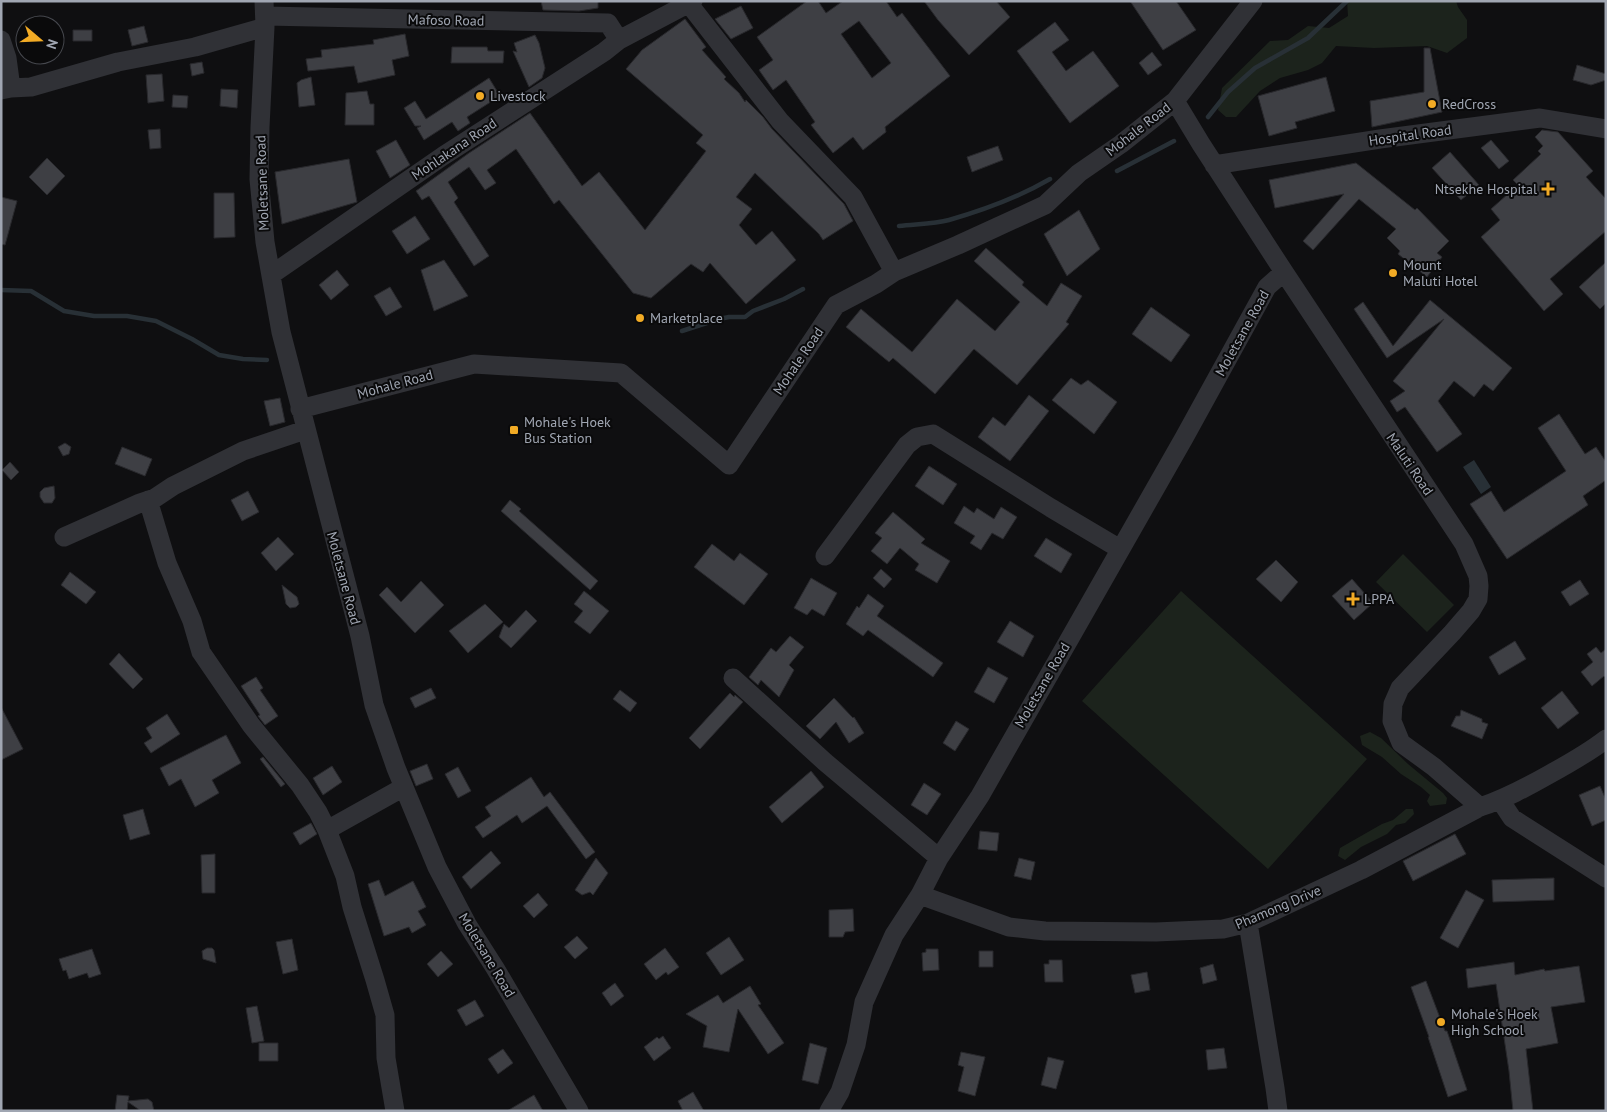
<svg xmlns="http://www.w3.org/2000/svg" width="1607" height="1112" font-family="'PT Sans',sans-serif">
<style>
.green{fill:#1c231c}
.water{fill:#283036}
.lines{fill:none;stroke-linecap:round;stroke-linejoin:round}
.stream{stroke:#283036;stroke-width:4.5}
.building{fill:#3e3f44;stroke:#29292d;fill-rule:evenodd}
.minor{stroke:#303136;stroke-width:19}
.poi-dot{fill:#f2ab25;stroke:#0a0a0b;stroke-width:2}
.labels{text-anchor:middle;stroke-width:4;stroke-linejoin:round;paint-order:stroke}
.street-label{font-size:14px;fill:#a0a6b2;stroke:#0a0a0b}
.poi-label{font-size:14px;fill:#a0a6b2;stroke:#0a0a0b;text-anchor:start}
</style>
<rect width="100%" height="100%" fill="#0f0f11"/>
<path class="green" d="M1347 1H1456L1458 7 1467 20V38L1447 53 1427 46 1374 48 1336 46 1322 63 1308 70 1280 78 1260 91 1236 117H1226L1218 110 1222 88 1270 41 1288 40 1308 26 1329 28 1348 16Z
M1403 554 1454 605 1427 632 1376 582Z
M1181 591 1367 759 1268 869 1082 701Z
M1370 732 1381 738 1408 764 1443 793 1447 798 1446 804 1430 806 1427 801 1430 795 1421 787 1401 774 1382 757 1362 745 1360 736Z
M1406 809H1413L1414 814 1405 823 1396 825 1387 834 1361 847 1345 860 1338 856 1340 848 1382 824 1393 820Z"/>
<path class="water" d="M1474 460 1491 487 1481 494 1463 467Z"/>
<g class="lines">
<path class="stream" d="M1208 117 1228 92 1255 68 1308 38 1347 1
M1117 171 1174 141
M899 226C916 224 934 224 949 220 984 210 1019 197 1050 179
M1 290 31 291 64 311 94 316H127L156 321 192 339 219 355 243 359 267 360
M682 331 719 319 729 317H745L753 311 784 299 803 289"/>
</g>
<path class="building" d="M541 1H598V8L579 11 543 10Z
M807 1H818L826 13 843 1H886L897 17 902 13 950 76 885 127 886 132 863 150 853 137 833 153 811 125 815 122 786 80 773 90 759 70 773 60 757 37ZM859 21 891 63 872 78 841 34Z
M924 1H996L1010 17 969 55 938 20Z
M1130 1H1176L1196 30 1163 50Z
M741 6 753 28 731 39 715 19Z
M685 19 706 47 702 50 726 77 724 79 739 93 745 102 746 100 763 117 772 129 844 204 853 221 823 240 819 234 755 173 736 197 752 209 739 225 756 245 772 231 796 260 746 304 710 263 703 272 691 264 651 298 633 293 559 200 554 204 516 149 487 170 496 183 485 190 469 167 448 182 458 198 454 202 489 256 474 266 429 196 422 200 416 191 469 153 530 113 582 186 599 172 645 230 706 151 696 143 703 135 626 69 642 50Z
M1055 22 1069 40 1052 52 1066 71 1093 51 1119 86 1070 123 1017 51Z
M144 26 148 42 132 46 128 30Z
M73 30H92V41H73Z
M405 34 409 56 392 60 395 75 358 83 354 66 308 71 306 59 322 57 321 50 374 44 373 40Z
M535 35 539 43 545 68 542 78 529 87 513 51 517 52 514 43Z
M452 47H487L488 51H504L503 63H451Z
M1424 48H1430L1442 112 1372 127 1370 101 1424 92Z
M1152 52 1162 65 1148 75 1139 63Z
M202 62 204 73 192 76 190 64Z
M1577 65 1606 74V80L1591 85 1573 80Z
M162 74 164 101 148 103 146 75Z
M311 77 315 105 299 107 297 83 301 80Z
M1326 77 1335 111 1295 122 1297 128 1269 136 1258 96Z
M489 78 500 96 467 117 470 123 458 131 452 122 424 140 417 128 421 126H415L404 108 415 101 426 119Z
M221 89 238 90 237 108 220 106Z
M367 91 370 104H374V125H345L346 93Z
M173 95 188 96 187 108 172 107Z
M160 129 161 148 150 149 148 130Z
M1542 130 1558 132 1593 171 1586 177 1606 199V231L1550 279 1563 294 1544 311 1481 237 1500 220 1491 209 1518 185 1513 180 1541 154 1538 151 1543 146 1535 137Z
M396 140 410 165 390 178 376 151Z
M1491 140 1509 161 1499 169 1481 148Z
M998 146 1003 160 972 172 967 157Z
M1450 152 1479 185 1461 200 1432 168Z
M47 158 65 176 47 195 29 177Z
M349 159 357 202 282 224 275 172Z
M1356 163 1415 210 1417 208 1449 241 1437 253 1442 257 1427 277 1398 254 1400 251 1387 238 1396 229 1359 199 1313 250 1303 241 1344 194 1275 208 1269 180Z
M214 193H234L235 237 214 238Z
M1 197 17 201 5 245 1 244Z
M1079 210 1100 249 1067 276 1044 234Z
M415 216 430 239 407 254 392 231Z
M986 248 1024 282 1022 285 1047 306 1061 283 1082 296 1066 322 1069 324 1017 385 974 349 935 394 893 358 889 362 846 327 861 309 912 352 957 299 995 331 1020 302 974 261Z
M444 260 468 296 434 311 421 270Z
M1606 262V303L1600 309 1579 287Z
M337 270 349 285 331 300 319 285Z
M390 287 402 307 386 316 374 296Z
M1430 300 1512 368 1493 391 1484 384 1474 397 1454 381 1438 401 1462 434 1437 452 1405 407 1397 412 1390 401 1405 391 1393 381 1444 319 1387 358 1354 309 1363 302 1393 346Z
M1151 307 1190 335 1171 362 1132 334Z
M1071 378 1081 385 1088 380 1117 402 1094 434 1052 400Z
M1029 395 1049 411 1010 461 978 437 993 417 1005 426Z
M280 398 285 422 270 426 264 401Z
M1559 414 1585 454 1596 447 1606 462V480L1583 496 1588 505 1507 559 1470 504 1491 491 1504 512 1566 471 1538 428Z
M65 443 71 447 69 454 63 456 58 447Z
M122 447 152 459 145 476 115 464Z
M10 462 19 472 11 480 2 470Z
M929 466 957 484 943 505 915 486Z
M54 486 55 498 52 503H44L40 497V492L44 488Z
M248 491 259 512 242 521 231 500Z
M510 500 521 509 519 511 598 581 590 590 501 511Z
M964 506 974 513 977 508 994 519 1001 507 1017 517 1003 539 992 533 981 550 970 543 975 536 954 523Z
M893 512 925 539 921 543 950 561 937 583 915 570 919 564 900 548 887 564 871 551 882 538 875 533Z
M278 537 294 554 276 571 261 553Z
M1046 538 1072 554 1061 573 1034 556Z
M712 544 734 561 740 553 768 574 744 605 694 567Z
M1276 560 1298 582 1281 602 1256 579Z
M881 569 892 579 884 588 873 578Z
M70 572 96 592 86 604 61 585Z
M811 578 837 593 824 616 812 609 807 615 794 608Z
M1352 579 1373 603 1354 620 1332 596Z
M1580 580 1589 594 1570 606 1561 592Z
M421 581 444 605 415 633 379 595 387 587 401 602Z
M282 585 297 597 299 604 296 607 290 608 286 604Z
M584 591 609 611 590 634 574 622 583 611 574 604Z
M868 594 884 606 877 616 943 663 933 677 868 630 863 636 846 624 857 606 859 608Z
M485 604 503 622 468 653 449 631Z
M526 610 537 621 511 648 499 637 504 624 509 628Z
M1010 621 1034 636 1023 657 997 642Z
M790 636 804 647 789 665 794 670 779 697 761 680 758 685 749 677 771 648 776 652Z
M1515 641 1526 659 1499 675 1489 657Z
M1596 647 1601 653 1606 649V678L1604 676 1592 686 1581 672 1593 662 1587 654Z
M119 653 143 679 133 689 109 664Z
M988 667 1008 678 994 703 974 692Z
M256 677 263 688 260 690 278 716 265 725 258 716 260 715 241 686Z
M431 688 436 698 415 708 410 698Z
M620 690 637 703 630 712 613 699Z
M1562 691 1579 713 1558 729 1541 708Z
M730 693 734 697 735 695 743 702 700 749 689 738Z
M834 698 853 718 854 717 864 733 849 743 836 722 820 739 806 726Z
M1 707 23 749 1 760Z
M1461 710 1482 719V722L1488 724 1482 739 1451 726 1456 716H1460Z
M167 714 180 734 151 753 144 743 152 738 146 728Z
M956 721 969 729 955 751 943 743Z
M226 735 241 763 212 780 219 793 195 807 181 779 169 786 160 768Z
M263 757 285 784 281 787 260 759Z
M427 764 433 779 416 786 410 771Z
M332 766 342 782 323 795 313 778Z
M458 767 471 791 458 798 445 774Z
M811 771 824 787 782 823 769 807Z
M531 777 544 797 550 792 595 852 586 859 547 806 522 823 517 815 483 838 475 827 491 816 485 807Z
M924 783 941 794 927 815 911 805Z
M1600 786 1606 800V820L1592 826 1579 795Z
M143 809 150 834 130 840 123 815Z
M311 823 317 834 300 845 293 833Z
M980 831 999 833 997 851 978 849Z
M1455 834 1466 854 1413 881 1403 861Z
M491 851 501 863 471 889 462 877Z
M215 854V893H202L201 855Z
M596 858 608 873 593 895 590 892 582 895 575 890Z
M1019 858 1035 862 1031 880 1014 876Z
M1554 878V900L1493 902 1492 880Z
M379 880 385 896 413 881 426 907 418 911 426 925 412 933 409 927 384 936 368 884Z
M1466 890 1484 900 1458 948 1440 938Z
M538 893 548 905 534 918 523 906Z
M853 909 854 931 845 932 843 937H829V910Z
M577 936 588 948 575 959 564 947Z
M729 937 744 960 721 975 706 953Z
M292 939 298 970 283 974 276 942Z
M207 948H212L214 950 216 963 203 959 202 951Z
M665 948 679 967 668 975 666 972 656 980 644 964Z
M92 949 101 974 89 978 87 973 69 979 66 970 63 971 59 959Z
M926 949H938L939 970 923 971 922 953 926 952Z
M441 951 453 964 438 977 427 964Z
M979 951H993V967H979Z
M1049 960H1062L1063 982H1045L1044 964H1049Z
M1514 962 1515 975 1544 969 1545 971 1579 966 1585 1002 1551 1007 1558 1043 1526 1049 1533 1111H1513L1509 1071 1496 984 1468 988 1466 969Z
M1213 964 1217 980 1203 984 1200 968Z
M1147 972 1150 990 1135 993 1131 975Z
M1426 981 1445 1031H1447L1467 1090 1448 1097 1428 1037H1429L1411 987Z
M615 983 624 996 611 1006 602 993Z
M750 986 761 1004 758 1005 784 1043 768 1054 738 1009 729 1052 703 1047 707 1026 686 1014 718 995 723 1003Z
M475 1000 484 1016 466 1026 457 1010Z
M257 1006 264 1041 252 1043 246 1008Z
M663 1036 671 1048 654 1061 644 1047 657 1037 659 1039Z
M259 1043H278V1061H259Z
M810 1043 827 1048 818 1084 802 1080Z
M1224 1048 1227 1068 1208 1070 1206 1050Z
M503 1049 513 1063 498 1074 488 1059Z
M961 1052 985 1057 975 1096 958 1091 964 1067 958 1065Z
M1048 1057 1064 1061 1056 1089 1041 1085Z
M693 1092 704 1111H683L678 1101Z
M117 1095 129 1096 128 1101 148 1099 152 1102 154 1111H141L128 1102 127 1111H115Z
M534 1095 543 1111H507Z"/>
<g class="lines">
<path class="minor" d="M264 1 265 27 260 127 259 179 265 242 281 332 360 636 374 705 396 768 437 867 467 924 495 968 579 1111
M689 4 780 121 853 197 894 272
M265 16 608 23 619 40
M1 40 7 58 11 88
M1 90 11 88 31 87 118 62 195 47 265 27
M1175 101 1201 144 1284 272 1464 544 1478 576 1479 586 1478 599 1471 611 1452 633 1400 688 1393 704 1392 721 1401 743 1434 767 1480 807
M1214 165 1380 139 1540 118 1606 129
M271 275 443 156 604 52 619 40 693 1
M300 409 474 364 621 373 729 465 836 305 876 284 894 272 958 245 1045 205 1079 173 1121 144 1175 101 1253 1
M148 500 167 563 192 621 201 652 251 725 300 785 318 812 327 830 345 876 352 907 375 980 385 1015 386 1058 395 1111
M64 537 140 503 155 498 173 486 243 451 305 430
M825 556 907 445 917 437 933 434 1051 508 1120 549
M733 678 825 762 939 858
M1500 800 1512 818 1606 878
M327 830 404 787
M920 895 1009 927 1045 931 1156 932 1223 929 1248 923 1361 870 1480 807C1505 799 1527 787 1550 774 1570 763 1588 753 1606 739
M1248 923 1275 1088 1278 1111
M829 1111 840 1092 856 1045 864 1002 894 935 920 895 939 858 980 796 1184 438 1267 287 1284 272"/>
</g>
<g class="poi-dot">
<circle cx="480" cy="96" r="5"/>
<circle cx="1432" cy="104" r="5"/>
<path d="M1545.5 181.5h5v5h5v5h-5v5h-5v-5h-5v-5h5z"/>
<circle cx="1393" cy="273" r="5"/>
<circle cx="640" cy="318" r="5"/>
<rect x="509" y="425" width="10" height="10" rx="2.5"/>
<path d="M1350.5 591.5h5v5h5v5h-5v5h-5v-5h-5v-5h5z"/>
<circle cx="1441" cy="1022" r="5"/>
</g>
<g class="labels">
<g class="street-label">
<text transform="translate(446 20) rotate(1)" y="5">Mafoso Road</text>
<text transform="translate(1138 129) rotate(-38)" y="5">Mohale Road</text>
<text transform="translate(1410 135) rotate(-8)" y="5">Hospital Road</text>
<text transform="translate(454 149) rotate(-34)" y="5">Mohlakana Road</text>
<text transform="translate(262 183) rotate(-92)" y="5">Moletsane Road</text>
<text transform="translate(1242 333) rotate(-61)" y="5">Moletsane Road</text>
<text transform="translate(798 361) rotate(-56)" y="5">Mohale Road</text>
<text transform="translate(395 384) rotate(-15)" y="5">Mohale Road</text>
<text transform="translate(1410 464) rotate(56)" y="5">Maluti Road</text>
<text transform="translate(344 578) rotate(75)" y="5">Moletsane Road</text>
<text transform="translate(1042 685) rotate(-60)" y="5">Moletsane Road</text>
<text transform="translate(1278 907) rotate(-23)" y="5">Phamong Drive</text>
<text transform="translate(487 955) rotate(59)" y="5">Moletsane Road</text>
</g>
<g class="poi-label">
<text x="490" y="101">Livestock</text>
<text x="1442" y="109">RedCross</text>
<text x="1537" y="194" text-anchor="end">Ntsekhe Hospital</text>
<text x="1403" y="270">Mount<tspan x="1403" dy="16">Maluti Hotel</tspan></text>
<text x="650" y="323">Marketplace</text>
<text x="524" y="427">Mohale's Hoek<tspan x="524" dy="16">Bus Station</tspan></text>
<text x="1364" y="604">LPPA</text>
<text x="1451" y="1019">Mohale's Hoek<tspan x="1451" dy="16">High School</tspan></text>
</g>
</g>
<rect width="1607" height="1112" fill="none" stroke="#a0a6b2" stroke-width="5"/>
<g transform="translate(40 40) rotate(109)"><circle r="24" fill="#0a0a0b" stroke="#46484e"/>
<path d="M0-4L9 19L0 12L-9 19Z" fill="#f2ab25"/>
<text y="-8" font-size="14" font-weight="bold" text-anchor="middle" fill="#a0a6b2">N</text>
</g>
</svg>
